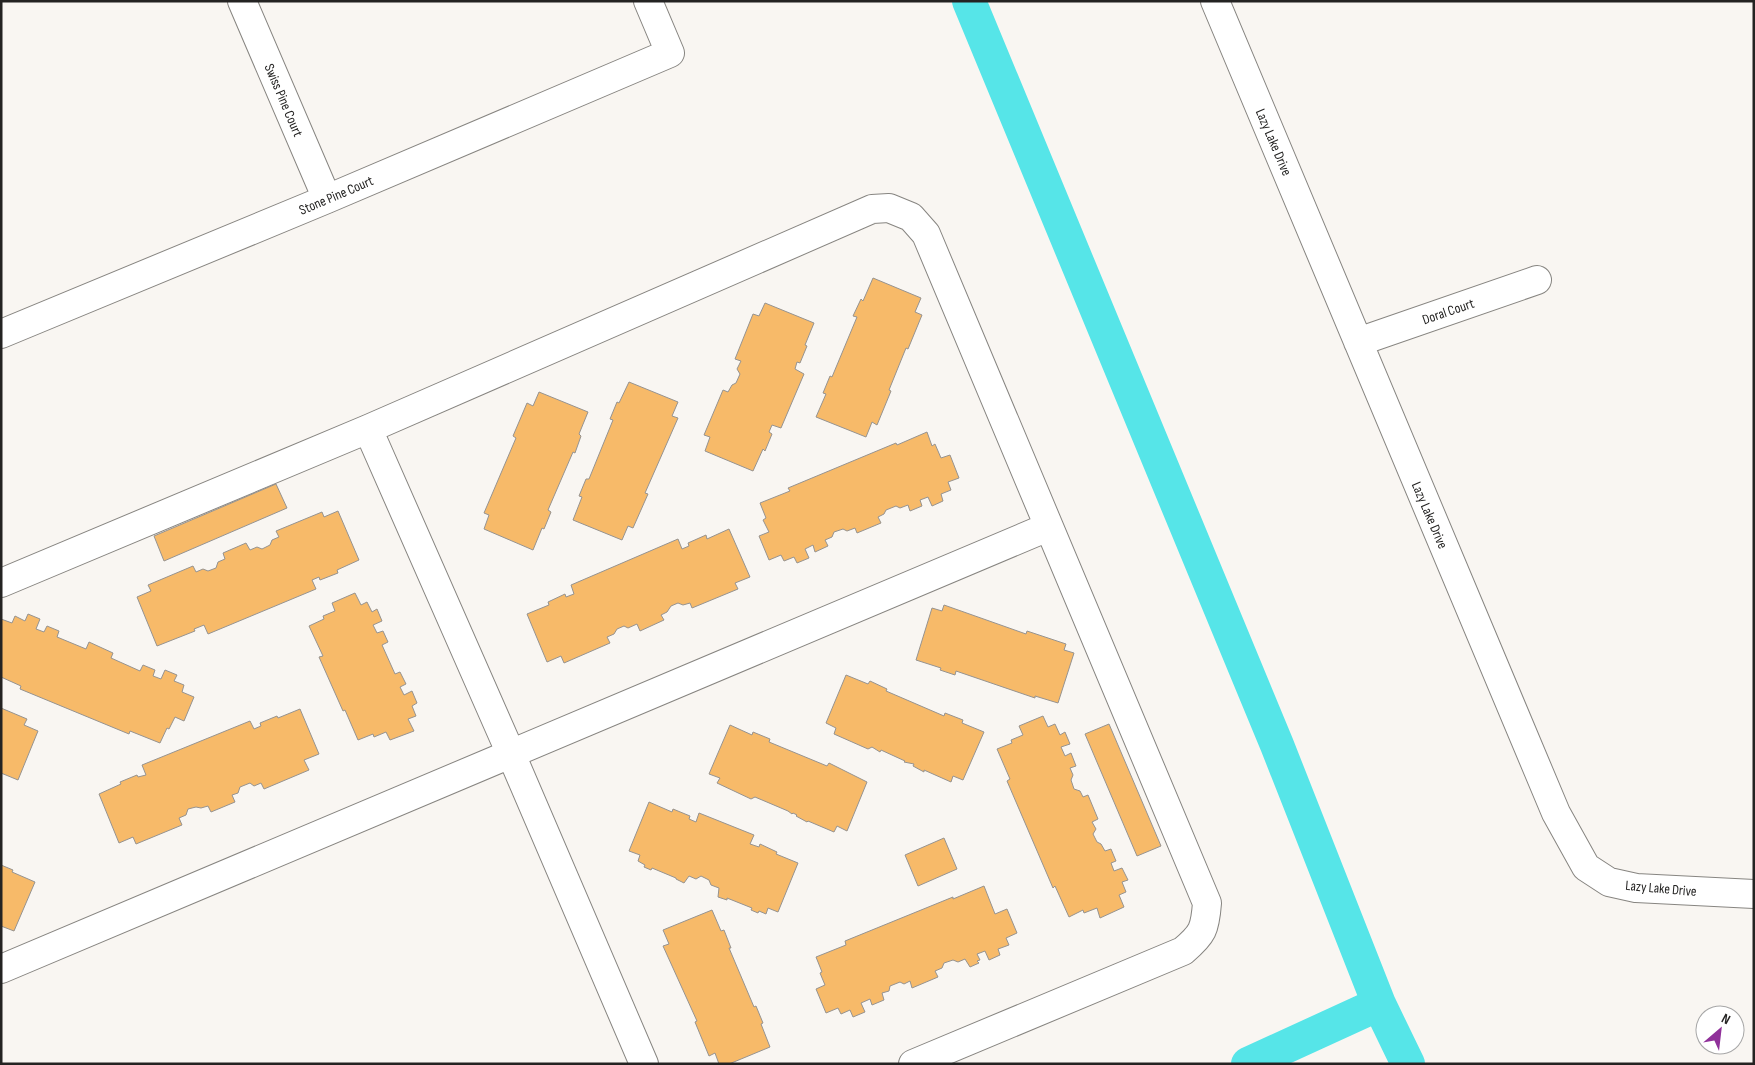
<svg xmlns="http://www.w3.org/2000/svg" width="1755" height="1065" font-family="'Sofia Sans Condensed',sans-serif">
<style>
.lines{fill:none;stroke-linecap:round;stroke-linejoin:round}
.canal{stroke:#56e5e8;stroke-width:34}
.building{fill:#f7ba69;stroke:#969390}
.minor-casing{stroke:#878581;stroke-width:30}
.minor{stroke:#fff;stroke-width:28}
.labels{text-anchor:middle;stroke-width:4;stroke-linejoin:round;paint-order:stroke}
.street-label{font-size:14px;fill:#242322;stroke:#fff}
</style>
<rect width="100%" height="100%" fill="#f9f6f2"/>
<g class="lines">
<path class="canal" d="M969 1 1277 745 1379 1004 1408 1064
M1248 1064 1379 1004"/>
</g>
<path class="building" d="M873 278 921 298 915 312 922 315 908 349 906 348 889 390 891 391 877 425 872 422 866 437 816 417 826 394 823 393 830 376 832 377 857 317 853 316 861 299 863 301Z
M765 303 814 323 805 345 807 346 800 363 797 362 795 369 804 374 781 428 772 425 769 432 772 434 765 451 763 449 753 471 705 451 710 437 704 435 723 390 728 392 732 385 736 383 740 374 737 369 741 361 735 359 753 314 759 316Z
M629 382 678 402 672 416 678 418 645 493 648 494 633 528 628 526 622 540 573 520 582 497 579 496 586 479H589L613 420 610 419 617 402 619 403Z
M539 392 588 412 579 434 581 436 575 453 573 452 548 510 551 512 544 529 542 528 533 550 484 529 489 515 484 513 516 438 513 436 527 403 533 406Z
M927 432 932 446 935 444 941 458 950 455 959 478 948 482 951 490 941 494 943 501 932 506 928 497 920 500 922 506 910 511 908 505 900 508 896 506 886 510 884 514 878 517 881 523 857 533 855 528 847 531 843 529 834 532 832 537 825 540 828 546 815 552 813 545 805 549 809 558 797 563 794 557 784 561 781 555 769 560 759 536 769 532 763 520 766 518 760 503 790 491 788 488 896 443 897 445Z
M276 484 287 508 164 561 154 536Z
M338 511 359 560 337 570 338 573 320 580 319 577 312 580 316 589 208 634 204 625 194 629 195 631 157 646 137 597 151 591 148 585 193 566 196 572 203 569 208 571 216 568 218 562 225 559 223 553 246 543 250 550 257 547 262 549 270 545 272 540 279 537 276 531 322 512 324 517Z
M729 529 750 577 735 583 738 589 692 608 690 603 683 605 678 603 671 606 667 612 661 615 664 620 640 631 637 624 628 628 624 626 617 629 614 634 607 637 610 643 564 663 561 656 547 662 527 614 549 605 548 602 565 594 566 597 574 594 571 585 678 539 682 549 689 546 688 543 706 535 707 539Z
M355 593 361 605 367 602 372 612 377 609 382 621 373 625 377 633 383 631 388 642 382 645 395 674 400 672 406 684 400 687 404 695 412 691 417 703 412 706 416 716 408 719 414 731 390 740 386 732 374 737 373 734 358 740 345 710 343 711 319 657 323 656 309 626 324 619 323 616 335 611 332 603Z
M944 605 1026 634 1027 631 1066 644 1064 650 1074 653 1058 703 1035 696V698L956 671 955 675 940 670 941 668 916 660 932 608 942 611Z
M28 614 40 619 36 629 44 632 47 626 59 631 57 637 86 649 89 642 113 653 111 658 140 671 143 665 155 670 153 676 161 679 165 670 177 675 174 681 184 685 182 692 194 697 184 721 175 717 169 729 167 728 160 743 130 731 129 734 20 689 21 686 1 677V619L12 623 15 616 25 621Z
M846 675 868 684 870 681 887 689 886 691 944 716 945 713 963 720 962 723 984 732 963 780 953 776 951 782 924 770V772L913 766 914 764 904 762 905 761 881 750 880 752 872 747 868 749 834 734 836 728 826 723Z
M1 708 27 719 24 725 38 731 18 780 1 773Z
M300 709 319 754 304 760 309 770 264 789 261 783 254 786 250 783 240 787 238 793 232 795 235 802 211 812 208 806 201 808 196 807 188 809 186 815 179 818 182 825 136 844 133 837 119 843 99 794 121 784 120 782 137 775 138 777 146 775 142 765 250 721 254 729 261 726 260 723 277 716 278 718Z
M1043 716 1048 727 1055 724 1060 735 1065 732 1070 744 1061 747 1065 756 1071 753 1076 766 1070 768 1073 775 1071 780 1074 789 1080 791 1083 797 1088 795 1098 819 1092 822 1096 829 1093 834 1097 842 1101 844 1105 851 1111 849 1116 861 1111 863 1114 871 1122 868 1128 880 1122 882 1126 892 1119 895 1124 907 1100 918 1097 908 1084 913 1083 910 1069 917 1055 886 1053 888 1007 781 1010 779 997 749 1012 743 1011 740 1023 735 1019 726Z
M1109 724 1161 846 1137 856 1085 734Z
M730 725 752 735 753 732 770 739 769 742 827 766 829 763 867 782 847 831 837 826 834 832 808 821 807 822 796 816 797 815 793 813 792 814 788 811 755 797 751 799 717 783 720 778 709 774Z
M649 802 672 812 673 809 690 816 689 819 696 822 699 813 754 835 750 844 759 847 760 844 777 852 776 854 798 863 778 912 768 908 766 914 759 911 758 913 751 910 752 908 727 898V900L718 897 719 888 711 885 709 880 701 876 696 879 689 876 684 883 676 879V878L652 868 651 870 644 867 645 865 638 861 640 855 629 851Z
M944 838 957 869 918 886 905 855Z
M1 865 13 870 12 872 35 882 14 931 1 926Z
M984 886 995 914 1007 909 1017 933 1006 938 1009 945 998 949 1000 955 989 960 985 951 977 954 980 960 977 961 979 963 970 967 965 959 958 962 953 960 944 963 942 968 935 971 938 977 912 988 910 981 904 984 900 982 890 986 889 991 882 993 884 1000 872 1005 870 999 861 1003 865 1012 853 1017 850 1010 841 1014 838 1008 826 1013 816 989 825 985 820 973 822 972 816 957 846 945 845 941 953 897V899Z
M712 910 721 931 724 930 731 948H729L754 1007 756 1006 763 1023 761 1024 770 1047 729 1064H719L715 1053 709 1056 695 1022 697 1021 663 946 669 944 663 930Z"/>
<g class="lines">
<g class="minor-casing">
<path id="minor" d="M242 1 327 199
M1215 1 1556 813 1586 867 1609 882 1636 888 1754 894
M1 334 327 199 670 53 648 1
M1358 342 1537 280
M368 429 511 754 644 1064
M1 583 368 429 872 209 889 208 911 217 926 234 1207 903C1205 929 1203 934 1183 951L913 1064
M1 969 1048 527"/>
</g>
<use href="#minor" class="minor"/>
</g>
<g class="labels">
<g class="street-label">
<text transform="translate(284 100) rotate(67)" y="5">Swiss Pine Court</text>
<text transform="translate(1274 142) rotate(67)" y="5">Lazy Lake Drive</text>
<text transform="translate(336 195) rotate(-23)" y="5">Stone Pine Court</text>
<text transform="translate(1448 311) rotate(-19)" y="5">Doral Court</text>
<text transform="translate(1430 515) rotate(67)" y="5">Lazy Lake Drive</text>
<text transform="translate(1661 888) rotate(5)" y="5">Lazy Lake Drive</text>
</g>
</g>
<rect width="1755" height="1065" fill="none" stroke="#242322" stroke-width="5"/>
<g transform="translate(1720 1030) rotate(28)"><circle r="24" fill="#ffffff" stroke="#a7a7a7"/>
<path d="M0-4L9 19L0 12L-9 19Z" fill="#90319a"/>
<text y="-8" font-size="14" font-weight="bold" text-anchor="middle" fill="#242322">N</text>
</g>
</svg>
